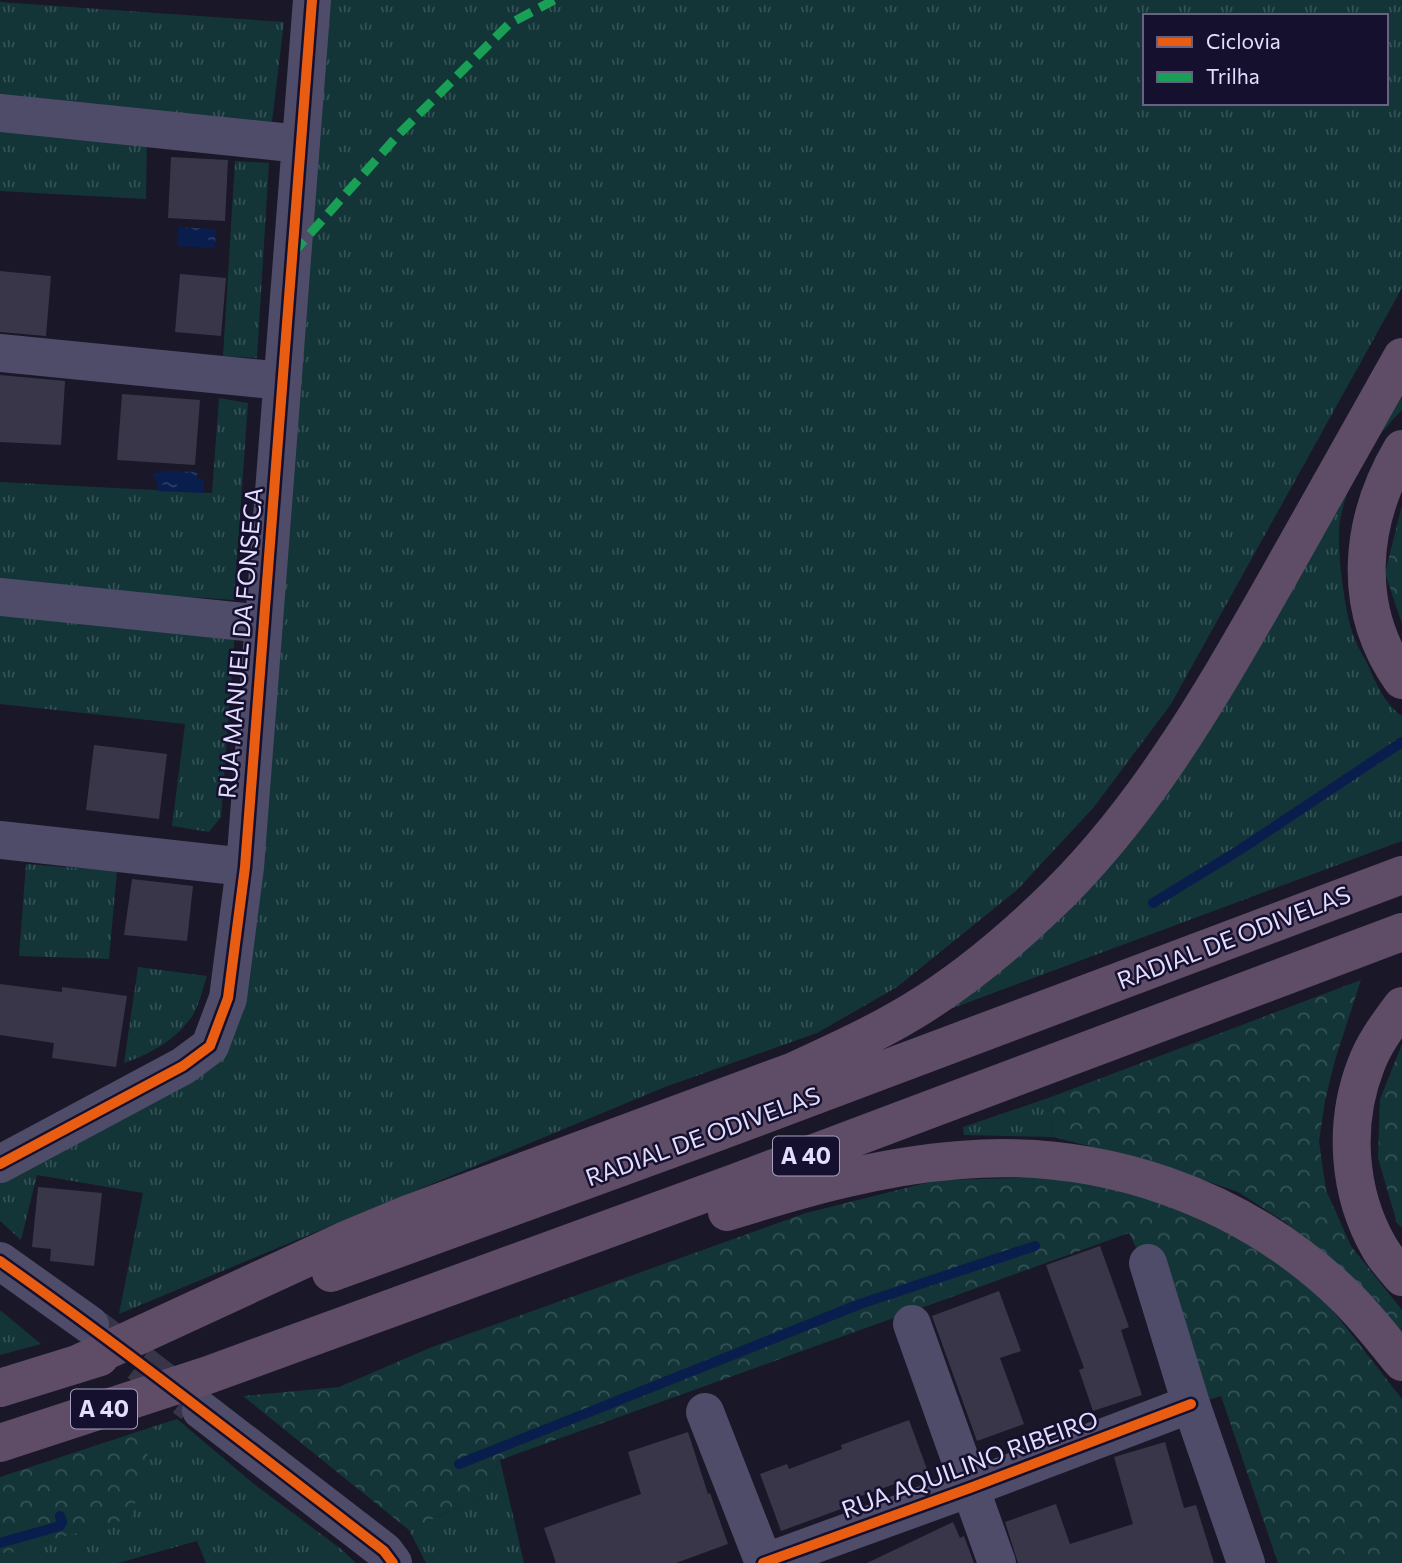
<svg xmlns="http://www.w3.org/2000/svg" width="1402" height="1563" font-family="Commissioner,sans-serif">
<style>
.grass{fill:url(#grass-tufts);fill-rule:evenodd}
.forest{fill:url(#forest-crowns)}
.water{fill:url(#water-ripples)}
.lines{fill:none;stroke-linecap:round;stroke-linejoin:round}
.stream{stroke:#091e4d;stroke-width:10}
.building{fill:#3a3649}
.street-tunnel{stroke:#383548;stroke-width:38;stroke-dasharray:38 19;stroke-linecap:butt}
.street{stroke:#4e4c69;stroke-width:38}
.highway{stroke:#5f4c66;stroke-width:38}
.quiet{stroke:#1a9f57;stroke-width:9;stroke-dasharray:18 9;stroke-linecap:butt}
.cycleway-casing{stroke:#16102f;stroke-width:15}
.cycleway{stroke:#e95d12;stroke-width:10}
.labels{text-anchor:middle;stroke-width:5;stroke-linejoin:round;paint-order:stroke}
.shield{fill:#16102f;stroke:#a6a0c1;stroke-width:2}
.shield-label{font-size:23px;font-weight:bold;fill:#e3deff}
.street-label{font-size:24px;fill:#e3deff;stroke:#16102f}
</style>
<defs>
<pattern id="grass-tufts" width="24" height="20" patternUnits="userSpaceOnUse" patternTransform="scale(1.75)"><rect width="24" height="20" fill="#133538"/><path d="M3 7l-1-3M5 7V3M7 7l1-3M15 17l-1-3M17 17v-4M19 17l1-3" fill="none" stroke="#355256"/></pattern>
<pattern id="forest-crowns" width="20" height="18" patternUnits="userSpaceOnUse" patternTransform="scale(1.75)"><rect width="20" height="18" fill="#133538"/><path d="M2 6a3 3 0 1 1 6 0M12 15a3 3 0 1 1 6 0" fill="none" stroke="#355256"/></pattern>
<pattern id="water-ripples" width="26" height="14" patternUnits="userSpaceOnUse" patternTransform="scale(1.75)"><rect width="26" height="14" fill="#091e4d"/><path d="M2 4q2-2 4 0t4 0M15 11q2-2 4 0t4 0" fill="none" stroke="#2d3e68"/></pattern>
</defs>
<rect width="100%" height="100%" fill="#1a1728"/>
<path class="grass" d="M329 0H1402V288L1171 704 1094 807 1017 890 897 987 817 1033 665 1087 119 1314 143 1193 37 1175 21 1240 0 1221V1179L206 1065ZM1145 16H1386V103H1145Z
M0 2 284 22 272 122 0 99Z
M0 127 147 138 146 199 0 191Z
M235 161 269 163 257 358 223 356Z
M1402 378V410C1372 440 1347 479 1340 521 1336 544 1344 605 1351 628 1354 640 1361 652 1367 663 1375 681 1385 705 1402 716V841L953 1008V998L1018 948Z
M219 398 248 403 234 600 0 584V482L212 493Z
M0 616 235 633 221 817 209 832 172 826 185 724 0 704Z
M26 864 117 871 109 959 19 956Z
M138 967 207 976C203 988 200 1002 194 1013 179 1038 151 1054 124 1063Z
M1051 1097 1053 1137 964 1135 963 1127Z
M0 1310 41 1344 0 1355Z
M177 1419 254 1484 341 1549 356 1563H206L197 1541 118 1563H0V1554L130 1518 155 1426Z
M500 1460 524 1563H426L409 1530 487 1494Z"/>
<path class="forest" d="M1402 505V624L1385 573Z
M1361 980 1335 1060 1325 1101 1319 1141 1326 1190 1351 1246 1402 1310V1332L1325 1255 1285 1222 1238 1192 1153 1162 1053 1137 1051 1097Z
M1402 1044V1228L1397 1223 1378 1158 1380 1099Z
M1051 1177 1115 1187 1205 1217 1258 1244 1324 1299 1402 1399V1563H1278L1221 1396 1208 1400 1129 1233 500 1460 487 1494 409 1530 243 1396 339 1387 432 1347 806 1213 938 1180Z
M155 1426 131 1518 0 1554V1477Z"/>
<path class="water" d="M178 227 216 229 215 248 177 246Z
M164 471 197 472V479H204V493L158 491V485L153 474Z"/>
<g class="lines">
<path class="stream" d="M1153 903 1238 851 1402 742
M459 1464 860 1304 1035 1246
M0 1543 60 1526 62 1522 60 1516"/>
</g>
<path class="building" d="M171 157 228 160 225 221 168 218Z
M0 271 51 276 46 336 0 332Z
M180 274 226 278 221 336 175 332Z
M0 375 65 381 61 445 0 442Z
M122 394 200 400 195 465 117 460Z
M94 745 167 754 159 819 86 810Z
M132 879 193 886 187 941 124 935Z
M0 984 62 992V987L127 996 116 1067 52 1058 54 1043 0 1035Z
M38 1187 102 1193 94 1266 50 1261 51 1249 32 1247Z
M1100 1246 1129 1327 1121 1330 1142 1395 1093 1411 1079 1370 1084 1368 1046 1265Z
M999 1291 1021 1351 1000 1358 1024 1424 977 1441 932 1316Z
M909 1420 928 1472 839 1504 841 1509 781 1531 760 1474 787 1464 789 1469 842 1449 841 1445Z
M688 1432 708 1494 710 1493 728 1544 676 1563H556L544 1528 641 1494 628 1452Z
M1165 1442 1184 1508 1196 1505 1214 1563H1018L1005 1522 1056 1504 1070 1544 1133 1524 1114 1457Z
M953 1522 960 1538 964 1536 974 1563H867Z"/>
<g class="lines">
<path class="street-tunnel" d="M94 1328 193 1404"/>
<path class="street" d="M0 113 301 144
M0 353 283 381
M0 597 264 624
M0 840 245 867
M0 1164 183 1066 210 1046 228 998 245 867 312 0
M0 1261 90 1325
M1148 1263 1191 1404 1246 1563
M912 1324 997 1563
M201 1410 384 1551 393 1563
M705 1412 764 1563
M763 1563 970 1488 1191 1404"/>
<path class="highway" d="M1402 449C1359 522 1351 608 1402 680
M1402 1006C1388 1025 1374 1043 1366 1065 1343 1124 1348 1193 1379 1247 1385 1258 1394 1267 1402 1277
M727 1212C803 1188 880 1166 960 1160 1100 1148 1241 1196 1343 1294 1365 1315 1383 1339 1402 1362
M331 1273 707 1136 1402 875
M75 1365 348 1239 408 1214 794 1071C835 1052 875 1034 913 1011 959 983 1003 947 1042 910 1141 818 1209 699 1275 583 1317 508 1360 432 1402 357
M0 1388 100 1357
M0 1443 208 1375 734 1183 1402 932"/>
<path class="quiet" d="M292 254 400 133 509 24 554 0"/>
<g class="cycleway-casing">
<path id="cycleway" d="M0 1164 183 1066 210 1046 228 998 245 867 312 0
M0 1261C131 1354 257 1453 384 1551L393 1563
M763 1563 970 1488 1191 1404"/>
</g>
<use href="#cycleway" class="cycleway"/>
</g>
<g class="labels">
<g class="shield">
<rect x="773" y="1136.5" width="66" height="39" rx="5"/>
<rect x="71" y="1389.5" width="66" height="39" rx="5"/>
</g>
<g class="shield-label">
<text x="806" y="1164">A 40</text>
<text x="104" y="1417">A 40</text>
</g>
<g class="street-label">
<text transform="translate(241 643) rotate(-85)" y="8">RUA MANUEL DA FONSECA</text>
<text transform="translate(1234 938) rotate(-21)" y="8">RADIAL DE ODIVELAS</text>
<text transform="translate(703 1137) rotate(-20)" y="8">RADIAL DE ODIVELAS</text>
<text transform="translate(970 1465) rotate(-20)" y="8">RUA AQUILINO RIBEIRO</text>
</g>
</g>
<rect x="1143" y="14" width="245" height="91" fill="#16102f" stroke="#686282" stroke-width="2"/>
<rect x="1157" y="37" width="35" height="10" fill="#e95d12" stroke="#686282" stroke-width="2"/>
<text x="1206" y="49" font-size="21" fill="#e3deff">Ciclovia</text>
<rect x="1157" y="72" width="35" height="10" fill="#1a9f57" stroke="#686282" stroke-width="2"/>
<text x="1206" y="84" font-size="21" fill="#e3deff">Trilha</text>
</svg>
